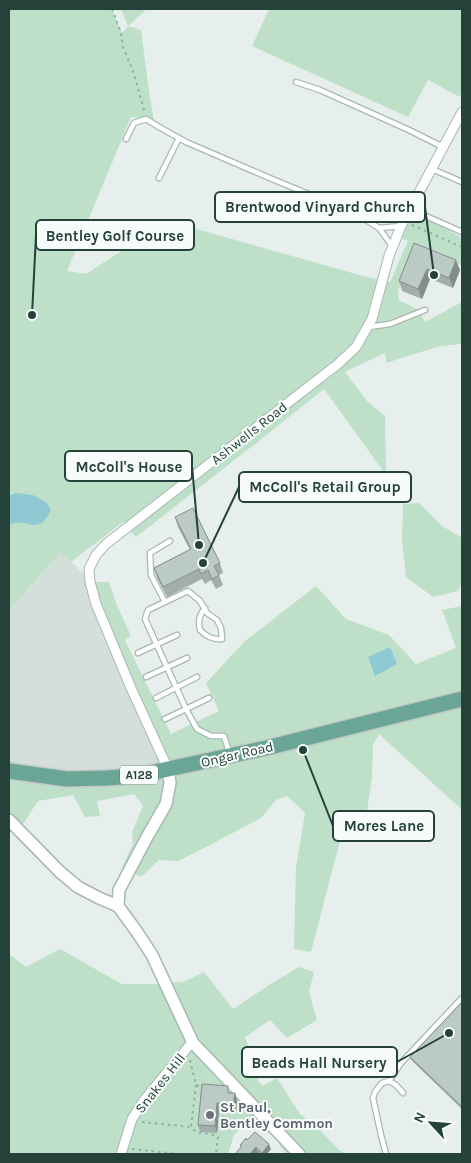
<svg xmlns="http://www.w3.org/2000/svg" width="471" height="1163" font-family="Karla,sans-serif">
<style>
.built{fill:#d4dfda}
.green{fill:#bfe0c8}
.water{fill:#8ec9d4}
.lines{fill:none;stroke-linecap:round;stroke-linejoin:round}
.service-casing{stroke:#a8b8b2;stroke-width:7}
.minor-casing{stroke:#a8b8b2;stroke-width:11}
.tertiary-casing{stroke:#a8b8b2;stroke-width:14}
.primary-casing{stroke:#c2cac8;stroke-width:18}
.path{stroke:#86b3a5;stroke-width:2;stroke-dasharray:2.5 4;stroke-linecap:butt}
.service{stroke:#fff;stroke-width:4.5}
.minor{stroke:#fff;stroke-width:9}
.tertiary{stroke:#fff;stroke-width:11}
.primary{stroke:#6aa596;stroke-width:15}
.wall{fill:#a1aea9}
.shaded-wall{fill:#838d89}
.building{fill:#bbcac4;stroke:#838d89}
.worship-dot{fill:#6b7280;stroke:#f7fbf9;stroke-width:2}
.labels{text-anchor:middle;stroke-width:4;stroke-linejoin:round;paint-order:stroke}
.shield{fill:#f7fbf9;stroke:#637a73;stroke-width:1}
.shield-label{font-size:12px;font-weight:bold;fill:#24423a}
.street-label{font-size:14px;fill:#24423a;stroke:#f7fbf9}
.worship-label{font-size:14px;font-weight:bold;fill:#5b616d;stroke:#f7fbf9;text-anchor:start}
.leader{fill:none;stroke:#24423a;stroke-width:2}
.callout-dot{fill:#24423a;stroke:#f7fbf9;stroke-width:2}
.callout{fill:#f7fbf9;stroke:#24423a;stroke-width:2}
.callout-label{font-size:15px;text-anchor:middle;font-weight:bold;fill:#24423a}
</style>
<rect width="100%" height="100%" fill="#e6efeb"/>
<path class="built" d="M60 553 75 565 90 582 163 757 154 772 136 776 9 771V610Z"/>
<path class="green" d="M9 9H112L122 33 128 26 121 9H147L128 26 141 30 150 99 154 120 131 117 67 271 86 274 168 221 363 276 390 282 408 241 397 237 410 209 462 238V266L418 246 398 291 399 300 419 310 425 322 462 302V344L440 346 386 363 385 353 345 372 367 401 385 416 386 475 324 389 255 444 136 537 123 522 71 562 60 553 9 610Z
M269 9H462V91L460 97 428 80 408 117 252 46Z
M419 503 442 526 461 537 462 540V583L458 591 433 597 406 577 402 539 403 504Z
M90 582H109L116 603 131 636 125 640 171 734 219 711 206 683 245 641 316 586 346 619 389 635 416 664 456 648 442 610 462 606V810L379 734 373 745 372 777 367 811 346 818 311 952 294 949 296 867 305 813 287 796 276 800 261 818 206 847 178 861 159 860 141 877 122 867 133 844 132 832 143 806 134 794 97 801 100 816 85 817 73 795 38 801 19 830 9 820V771L39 775 154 772 163 757Z
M60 949 122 984H160L183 982 204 972 233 1009 269 985 299 967 314 972 309 992 317 1020 287 1038 270 1020 245 1037 251 1053 247 1065 262 1086 277 1078 300 1114 319 1129 339 1150 346 1154H287L279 1145 284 1139 264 1117 254 1119 252 1126 242 1127 234 1135 228 1154H9V954L26 967Z"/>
<path class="water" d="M15 493 33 495 47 503 51 510C37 539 28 515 9 525V496Z
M390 647 397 664 375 676 368 657Z"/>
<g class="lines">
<g class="service-casing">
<path id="service" d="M296 82 320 90 409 130 443 147
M126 139 134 123 146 119 159 127 186 142 272 179 338 206 366 220 379 228 401 226
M432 169 462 182
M159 178 179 138
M410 209 462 232
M379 228 392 246
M369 327 390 324 425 310
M165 602 151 575 150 553 170 541
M205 608C199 615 198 621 200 630 207 637 213 640 222 639L221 628 217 620 207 613 200 601 188 591 148 610 145 619 186 709 197 729 211 736H224L229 752
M138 653 177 635
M146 677 187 658
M156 698 197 677
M165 719 209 698
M389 1081 401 1063 462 998
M386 1154 381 1135 373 1098 375 1092 382 1083 389 1081 396 1085 403 1093"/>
</g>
<g class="minor-casing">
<path id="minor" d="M168 769 131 688 96 604 90 582 89 569 96 555 106 544 338 364 356 347 372 319 389 256 401 226 462 112
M121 1154 132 1119 145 1099 188 1047 193 1043"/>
</g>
<g class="tertiary-casing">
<path id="tertiary" d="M9 820 60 872 78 887 99 898 118 906 137 932 152 955 193 1043 299 1154
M118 906 119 890 147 837 166 804 170 783 168 769"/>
</g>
<g class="primary-casing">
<path id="primary" d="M9 771 67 779 106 778 136 776 266 748 462 699"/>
</g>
<path class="path" d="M112 9 121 33 123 47 133 71 145 113
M412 225 462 247
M190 1060 196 1085 203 1087
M196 1085 191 1127C199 1137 209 1131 218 1137L216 1154
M142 1122 191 1127
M132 1149 179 1154"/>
<use href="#service" class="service"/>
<use href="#minor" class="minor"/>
<use href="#tertiary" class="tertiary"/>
<use href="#primary" class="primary"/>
</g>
<path class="wall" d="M414 243 460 270 453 288 430 279 422 299 402 291 399 281Z
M175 517 220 563 223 573 219 575 223 585 216 589 211 580 205 584 202 579 167 597 157 578 154 568 190 550 178 527Z
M462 1002V1109L411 1060 410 1057Z
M202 1084 230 1093H235L237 1100 236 1112 219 1110 217 1133 200 1132 198 1125Z
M247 1140 271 1149 267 1154H259L258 1153 241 1147 240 1145Z"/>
<path class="shaded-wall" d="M456 260 460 270 453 288 449 278Z
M427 269 430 279 422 299 418 289Z
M235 1093 237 1100 236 1112 233 1105Z
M217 1103 219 1110 217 1133 215 1126Z
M269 1144 271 1149 267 1154H262V1153Z
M256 1147 258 1153 256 1154H250Z"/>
<path class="building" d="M414 243 456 260 449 278 427 269 418 289 399 281Z
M193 508 220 563 214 566 219 575 212 579 208 570 201 574 199 569 163 587 154 568 191 549 175 517Z
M462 1002V1107L410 1057Z
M202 1084 228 1086V1093H235L233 1105 217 1103 215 1126 198 1125Z
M255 1132 269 1144 262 1153 256 1147 250 1154H235L242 1146 240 1145 246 1138 247 1140Z"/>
<circle class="worship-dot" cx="210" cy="1115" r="5"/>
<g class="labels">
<rect class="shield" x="120" y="765.5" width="38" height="19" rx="4"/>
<g class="shield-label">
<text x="139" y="779">A128</text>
</g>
<g class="street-label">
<text transform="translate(249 433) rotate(-38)" y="5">Ashwells Road</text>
<text transform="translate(237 754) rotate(-13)" y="5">Ongar Road</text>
<text transform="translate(160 1083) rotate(-52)" y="5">Snakes Hill</text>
</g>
<g class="worship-label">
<text x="220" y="1112">St Paul,<tspan x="220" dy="16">Bentley Common</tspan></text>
</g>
</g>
<path class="leader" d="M434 275L425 207M32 315L36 235M199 545L192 466M203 563L239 487M303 750L333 826M449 1033L397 1062"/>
<g class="callout-dot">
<circle cx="434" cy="275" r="5"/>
<circle cx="32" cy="315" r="5"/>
<circle cx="199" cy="545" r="5"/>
<circle cx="203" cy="563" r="5"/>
<circle cx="303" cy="750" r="5"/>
<circle cx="449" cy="1033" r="5"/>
</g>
<g class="callout">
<rect x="215" y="192" width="210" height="30" rx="5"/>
<rect x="36" y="220" width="158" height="30" rx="5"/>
<rect x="65" y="451" width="127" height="30" rx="5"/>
<rect x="239" y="472" width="172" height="30" rx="5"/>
<rect x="333" y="811" width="101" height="30" rx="5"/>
<rect x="242" y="1047" width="155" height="30" rx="5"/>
</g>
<g class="callout-label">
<text x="320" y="212">Brentwood Vinyard Church</text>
<text x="115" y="241">Bentley Golf Course</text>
<text x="129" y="472">McColl's House</text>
<text x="325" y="492">McColl's Retail Group</text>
<text x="384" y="831">Mores Lane</text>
<text x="319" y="1068">Beads Hall Nursery</text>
</g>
<rect width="471" height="1163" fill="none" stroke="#24423a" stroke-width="20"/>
<g transform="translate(431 1123) rotate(296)" stroke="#f7fbf9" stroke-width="4" paint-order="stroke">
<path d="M0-4L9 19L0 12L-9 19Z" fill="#24423a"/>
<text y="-8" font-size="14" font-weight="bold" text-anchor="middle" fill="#24423a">N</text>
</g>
</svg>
